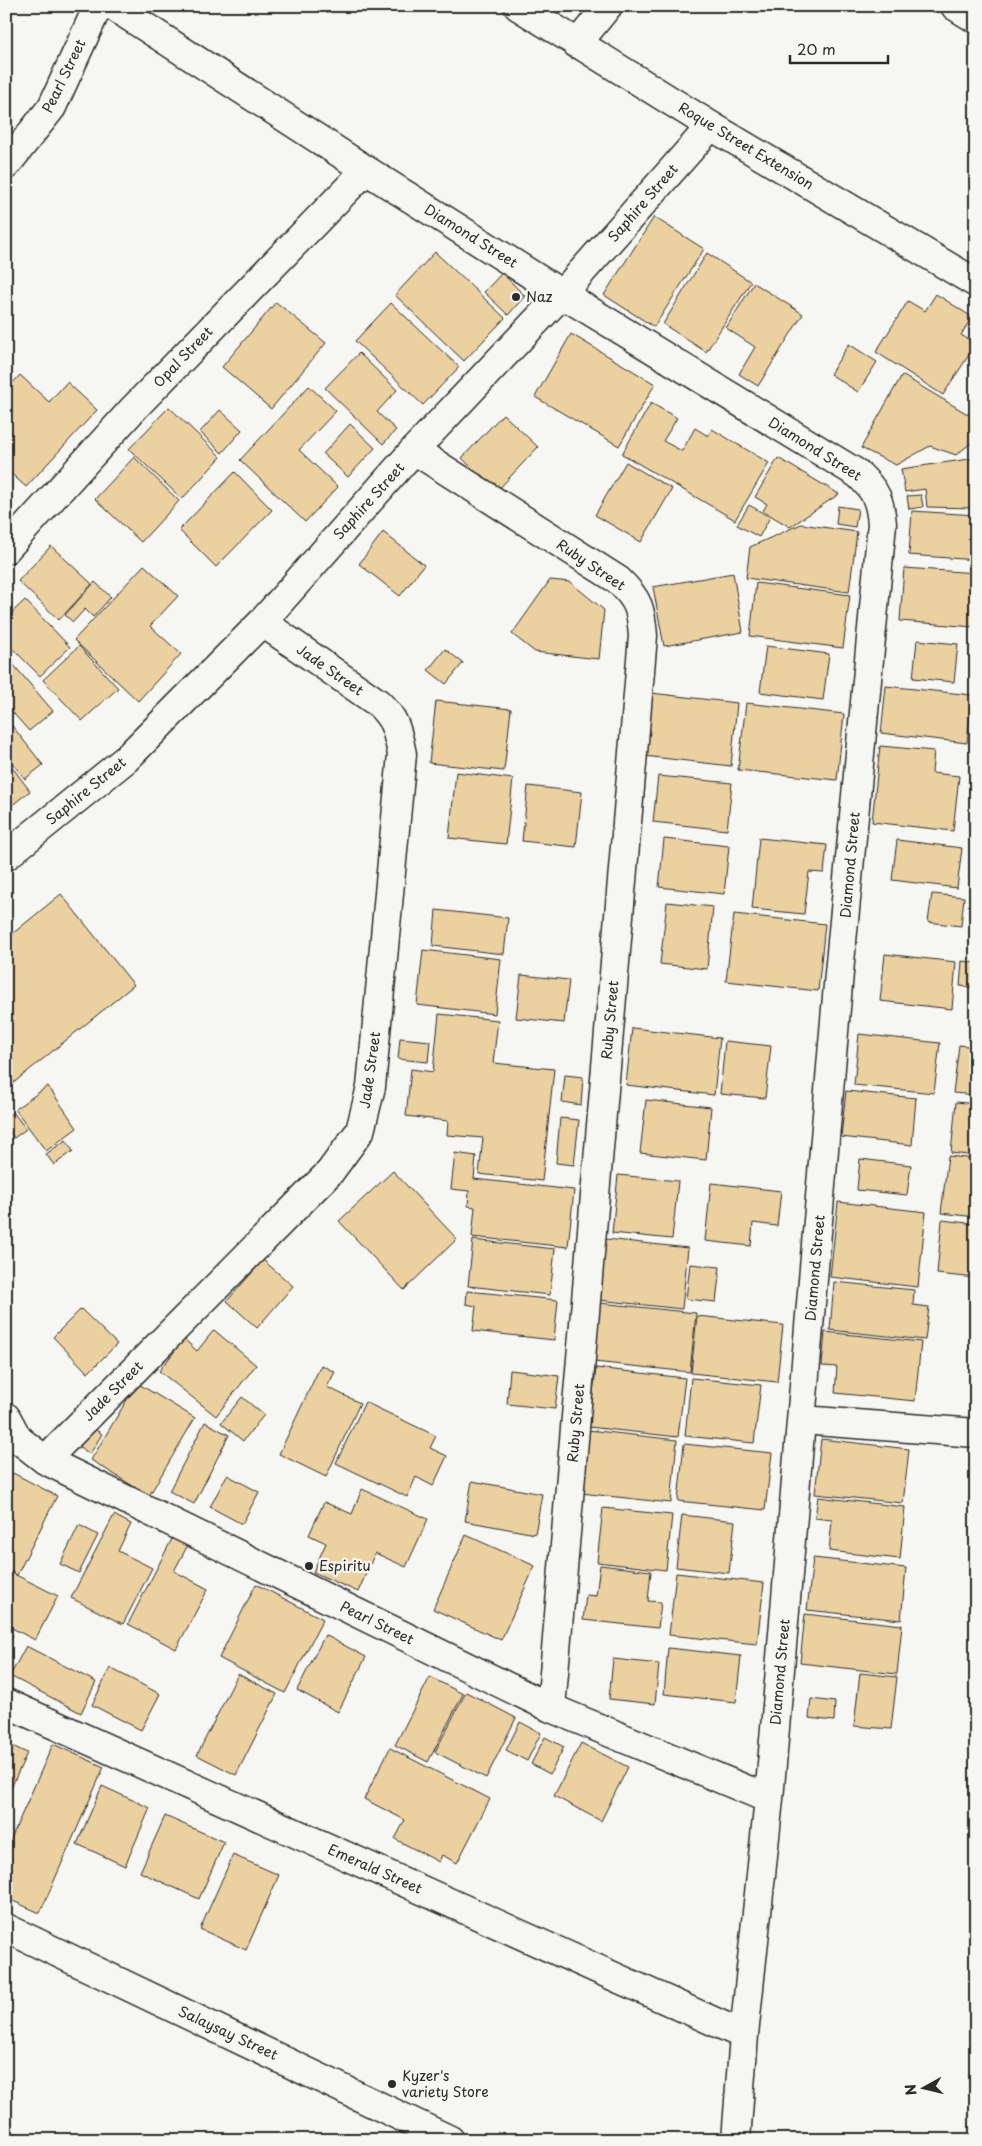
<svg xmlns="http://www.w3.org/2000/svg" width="982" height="2146" font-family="'Playpen Sans',sans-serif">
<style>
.building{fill:#ecd1a0;stroke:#2b2b2b}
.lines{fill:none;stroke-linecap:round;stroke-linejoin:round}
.street-casing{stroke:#2b2b2b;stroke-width:31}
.secondary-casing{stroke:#2b2b2b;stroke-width:31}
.street{stroke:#f6f6f2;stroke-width:28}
.secondary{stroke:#f6f6f2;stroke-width:28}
.poi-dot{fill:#2b2b2b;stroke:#f6f6f2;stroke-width:2}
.labels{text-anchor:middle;stroke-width:4.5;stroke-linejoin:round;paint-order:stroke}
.street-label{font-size:14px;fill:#2b2b2b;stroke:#f6f6f2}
.poi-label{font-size:14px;fill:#2b2b2b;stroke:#f6f6f2;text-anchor:start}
</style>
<rect width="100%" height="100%" fill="#f6f6f2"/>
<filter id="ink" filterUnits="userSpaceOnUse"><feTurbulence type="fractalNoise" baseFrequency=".02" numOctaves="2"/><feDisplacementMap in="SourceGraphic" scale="10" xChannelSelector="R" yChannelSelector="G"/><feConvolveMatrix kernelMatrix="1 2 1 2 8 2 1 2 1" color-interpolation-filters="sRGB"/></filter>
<g filter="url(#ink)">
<path class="building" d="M654 217 704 249 654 327 604 295Z
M435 252 505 318 464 361 395 295Z
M707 253 751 282 706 352 663 324Z
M502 273 525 296 508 315 484 292Z
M754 283 803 314 758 386 739 374 755 347 726 328Z
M936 294 972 317 961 335 976 344 943 395 876 352 908 301 925 311Z
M276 302 326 343 271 409 222 367Z
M391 303 459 367 423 405 355 341Z
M571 334 655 384 619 446 535 397Z
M849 344 877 362 858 392 830 374Z
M359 353 397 390 377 412 396 430 383 444 325 388Z
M20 375 49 402 67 382 97 410 26 487 6 469V390Z
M902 375 976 419V439L956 455 930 446 896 465 861 448Z
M309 386 336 411 299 450 338 487 305 522 240 460Z
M651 403 677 418 663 441 682 451 695 428 708 436 712 429 769 463 735 520 622 454Z
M169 407 221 457 182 499 129 449Z
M220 410 242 430 222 453 200 432Z
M503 414 538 447 496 492 462 458Z
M350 424 375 448 348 477 323 454Z
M134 457 179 501 141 542 95 499Z
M778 458 839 494 790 527 763 511 767 504 755 497Z
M976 458V508L927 507 925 489 905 492 901 469Z
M626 462 672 489 641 542 595 515Z
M235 472 272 510 216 567 179 530Z
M921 495 923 507 909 509 907 496Z
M749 505 770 517 759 537 737 525Z
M838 506 858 509 855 527 836 524Z
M912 511 976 515V560L909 555Z
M801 524 857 532 849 592 746 578 750 547Z
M383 532 424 565 400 596 359 564Z
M51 546 92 584 59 620 18 581Z
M144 565 178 596 150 626 181 654 138 701 74 640Z
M904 568 976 573 974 627 900 621Z
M733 573 743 632 664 646 653 587Z
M550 580 570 582 604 610 599 659 535 652 512 634Z
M95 582 111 597 93 617 85 609 73 622 65 615Z
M756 583 850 595 843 648 750 636Z
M25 600 70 647 40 676 6 642V618Z
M917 640 958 644 954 682 913 678Z
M79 646 118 688 82 721 43 680Z
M766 646 829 654 823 700 760 692Z
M445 649 463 663 446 684 428 670Z
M6 656 53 711 29 731 6 705Z
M886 686 972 695 967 743 881 733Z
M651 693 737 703 731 766 644 756Z
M436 701 511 709 504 771 429 763Z
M746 703 844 714 837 780 738 770Z
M6 718 43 765 25 779 6 755Z
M880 746 934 751 932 773 959 776 953 831 872 822Z
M6 759 30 791 6 810Z
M456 772 513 779 506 844 449 838Z
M658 776 732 783 727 830 653 822Z
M528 786 582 792 576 847 522 841Z
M759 838 827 845 824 873 809 872 804 914 752 909Z
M664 839 729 846 724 894 659 887Z
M897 840 962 848 957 888 892 880Z
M61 894 134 985 6 1089V939Z
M932 894 964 897 961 926 928 922Z
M667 902 713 907 707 969 660 964Z
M436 910 508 918 504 954 433 946Z
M734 914 825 924 818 991 726 981Z
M423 950 501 959 495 1014 417 1005Z
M885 954 956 962 952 1009 880 1001Z
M962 961 976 963V988L960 986Z
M521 975 569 980 564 1023 516 1018Z
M439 1014 498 1020 493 1063 554 1069 542 1181 479 1174 483 1138 447 1135 448 1121 406 1116 411 1069 433 1072Z
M632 1028 720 1038 714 1095 626 1085Z
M859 1034 940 1043 934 1093 854 1085Z
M400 1038 430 1041 428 1062 398 1059Z
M725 1041 771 1046 765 1098 720 1094Z
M959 1045 976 1047V1095L953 1093Z
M565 1075 583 1077 581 1105 562 1102Z
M48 1086 77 1128 46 1151 15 1109Z
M846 1091 916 1098 912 1145 841 1137Z
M646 1100 711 1107 706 1160 640 1153Z
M956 1102 976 1104V1156L951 1153Z
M13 1112 26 1129 14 1138 6 1127V1117Z
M560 1118 579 1120 574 1165 556 1163Z
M66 1140 73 1151 54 1165 46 1154Z
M455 1153 476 1156 474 1179 574 1190 568 1247 472 1237 475 1207 468 1206 469 1191 451 1189Z
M948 1156 976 1159V1217L941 1213Z
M860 1159 911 1165 907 1195 857 1190Z
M393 1171 457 1239 404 1290 339 1221Z
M618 1175 678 1181 672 1239 612 1233Z
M711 1183 781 1191 777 1226 753 1223 751 1246 705 1241Z
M838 1202 926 1212 918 1287 830 1277Z
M942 1220 976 1224V1278L937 1274Z
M606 1239 688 1248 682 1309 599 1300Z
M473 1240 555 1249 550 1295 468 1286Z
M263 1260 293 1286 257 1328 227 1301Z
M690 1264 720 1267 716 1302 686 1299Z
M834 1282 914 1290 913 1305 929 1307 925 1340 830 1330Z
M467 1291 558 1300 554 1340 473 1331 476 1306 466 1304Z
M600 1303 696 1313 690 1372 594 1362Z
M81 1309 117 1344 88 1373 53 1337Z
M697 1316 783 1325 777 1382 691 1373Z
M214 1330 256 1365 216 1416 159 1371 184 1339 197 1351Z
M825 1332 921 1342 915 1401 835 1393 837 1367 822 1366Z
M321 1365 335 1372 327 1387 360 1403 326 1477 279 1454Z
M596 1368 685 1378 678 1437 589 1427Z
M510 1370 559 1376 555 1409 507 1404Z
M691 1378 761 1385 754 1443 685 1436Z
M137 1383 195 1418 149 1496 91 1460Z
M242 1397 264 1415 243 1441 221 1423Z
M365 1402 436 1436 430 1448 447 1456 433 1486 416 1477 407 1497 336 1463Z
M205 1422 229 1435 194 1504 169 1491Z
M88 1424 102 1434 90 1454 75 1444Z
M588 1430 677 1440 671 1503 581 1493Z
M821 1439 909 1449 903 1503 815 1494Z
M684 1444 772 1453 765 1510 678 1501Z
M13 1473 57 1496 17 1575 6 1569V1484Z
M227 1475 259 1492 242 1524 210 1507Z
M472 1481 542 1494 535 1534 465 1521Z
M362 1489 428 1519 406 1567 375 1553 358 1592 313 1572 326 1543 309 1535 324 1502 352 1514Z
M818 1497 905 1507 900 1559 829 1551 832 1520 815 1518Z
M603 1508 672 1515 666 1570 597 1562Z
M114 1515 131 1524 118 1551 152 1568 123 1624 71 1598Z
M682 1515 735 1521 729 1573 676 1567Z
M79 1525 98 1535 79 1573 60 1564Z
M174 1535 189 1543 174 1571 208 1589 176 1649 128 1624Z
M466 1535 535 1566 501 1640 433 1609Z
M813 1558 906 1568 901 1620 807 1610Z
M600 1565 651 1571 648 1601 661 1602 658 1628 583 1620 586 1595 596 1596Z
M12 1573 58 1596 35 1640 6 1625V1585Z
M676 1573 764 1583 757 1644 669 1635Z
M256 1584 323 1619 285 1693 219 1658Z
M805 1614 902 1625 897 1674 800 1663Z
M6 1632 13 1635 6 1650Z
M325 1635 366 1657 338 1712 297 1690Z
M26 1646 96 1682 81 1713 10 1676Z
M668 1648 741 1656 736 1702 664 1694Z
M613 1659 659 1664 655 1704 609 1699Z
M110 1668 160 1694 141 1730 92 1705Z
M860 1673 897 1677 891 1729 854 1726Z
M238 1674 277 1694 236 1775 197 1755Z
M430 1677 463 1694 428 1762 395 1745Z
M466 1692 516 1718 486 1778 435 1752Z
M811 1699 835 1702 834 1721 809 1718Z
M520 1722 541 1733 527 1761 506 1750Z
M545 1737 564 1747 550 1774 531 1764Z
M6 1743 27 1753 6 1799Z
M581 1743 628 1767 601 1821 554 1796Z
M53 1744 104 1767 40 1913 6 1898V1850Z
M390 1748 490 1799 457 1863 442 1855 439 1862 395 1839 405 1820 364 1799Z
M102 1786 150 1808 125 1866 77 1844Z
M165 1816 224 1842 199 1899 140 1872Z
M233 1855 279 1875 246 1950 200 1929Z"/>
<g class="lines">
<g class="street-casing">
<path id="street" d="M113 6 366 170 562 294 858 474C876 491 880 500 882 524L839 973 769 1799 744 2035 736 2140
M955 6 976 19
M6 165 52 107 98 6
M414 450 618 580C639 600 641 609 643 636L551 1708
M6 549 134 408 366 170
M6 856 126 759 262 622 414 450 562 294 711 126
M6 1417 18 1439 45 1460 551 1708 769 1799
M802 1420 976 1433
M45 1460 330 1172 360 1131 371 1087 402 754C397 730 396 720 378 703L262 622
M6 1703 744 2035"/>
</g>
<g class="secondary-casing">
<path id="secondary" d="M518 6 711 126 976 283
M577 44 608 6
M6 1928 450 2140"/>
</g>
<use href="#street" class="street"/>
<use href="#secondary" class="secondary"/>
</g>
</g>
<g class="poi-dot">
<circle cx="516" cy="297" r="5"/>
<circle cx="309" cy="1566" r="5"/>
<circle cx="392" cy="2084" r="5"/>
</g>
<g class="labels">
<g class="street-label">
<text transform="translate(64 76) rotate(-64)" y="5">Pearl Street</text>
<text transform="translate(746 146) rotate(31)" y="5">Roque Street Extension</text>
<text transform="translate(643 203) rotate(-49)" y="5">Saphire Street</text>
<text transform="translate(471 236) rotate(32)" y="5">Diamond Street</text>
<text transform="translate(183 357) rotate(-46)" y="5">Opal Street</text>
<text transform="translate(815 449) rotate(32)" y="5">Diamond Street</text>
<text transform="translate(369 501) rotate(-48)" y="5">Saphire Street</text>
<text transform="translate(591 565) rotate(34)" y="5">Ruby Street</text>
<text transform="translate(330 670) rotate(35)" y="5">Jade Street</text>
<text transform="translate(86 791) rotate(-39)" y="5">Saphire Street</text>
<text transform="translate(850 865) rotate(-85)" y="5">Diamond Street</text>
<text transform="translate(610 1020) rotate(-85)" y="5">Ruby Street</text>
<text transform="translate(370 1070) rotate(-82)" y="5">Jade Street</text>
<text transform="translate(815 1268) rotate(-85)" y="5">Diamond Street</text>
<text transform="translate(113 1391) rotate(-45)" y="5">Jade Street</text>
<text transform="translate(576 1423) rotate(-85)" y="5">Ruby Street</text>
<text transform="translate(377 1623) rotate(26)" y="5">Pearl Street</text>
<text transform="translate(780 1672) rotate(-85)" y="5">Diamond Street</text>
<text transform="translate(375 1869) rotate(24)" y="5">Emerald Street</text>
<text transform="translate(228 2033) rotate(25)" y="5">Salaysay Street</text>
</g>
<g class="poi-label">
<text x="526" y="302">Naz</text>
<text x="319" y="1571">Espiritu</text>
<text x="402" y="2081">Kyzer's<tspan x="402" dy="16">variety Store</tspan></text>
</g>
</g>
<rect width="982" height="2146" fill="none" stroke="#f6f6f2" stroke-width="25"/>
<rect x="12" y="12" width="957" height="2121" fill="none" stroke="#2b2b2b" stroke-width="2" filter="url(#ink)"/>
<g transform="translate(924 2088) rotate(262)" stroke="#f6f6f2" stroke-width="4" paint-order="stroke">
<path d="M0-4L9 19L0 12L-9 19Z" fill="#2b2b2b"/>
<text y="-8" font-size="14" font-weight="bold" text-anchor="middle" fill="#2b2b2b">N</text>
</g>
<path d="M790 55v8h98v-8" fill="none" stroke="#2b2b2b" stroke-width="2.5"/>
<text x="797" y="55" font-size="15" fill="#2b2b2b" stroke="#f6f6f2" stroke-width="4" paint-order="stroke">20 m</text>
</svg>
